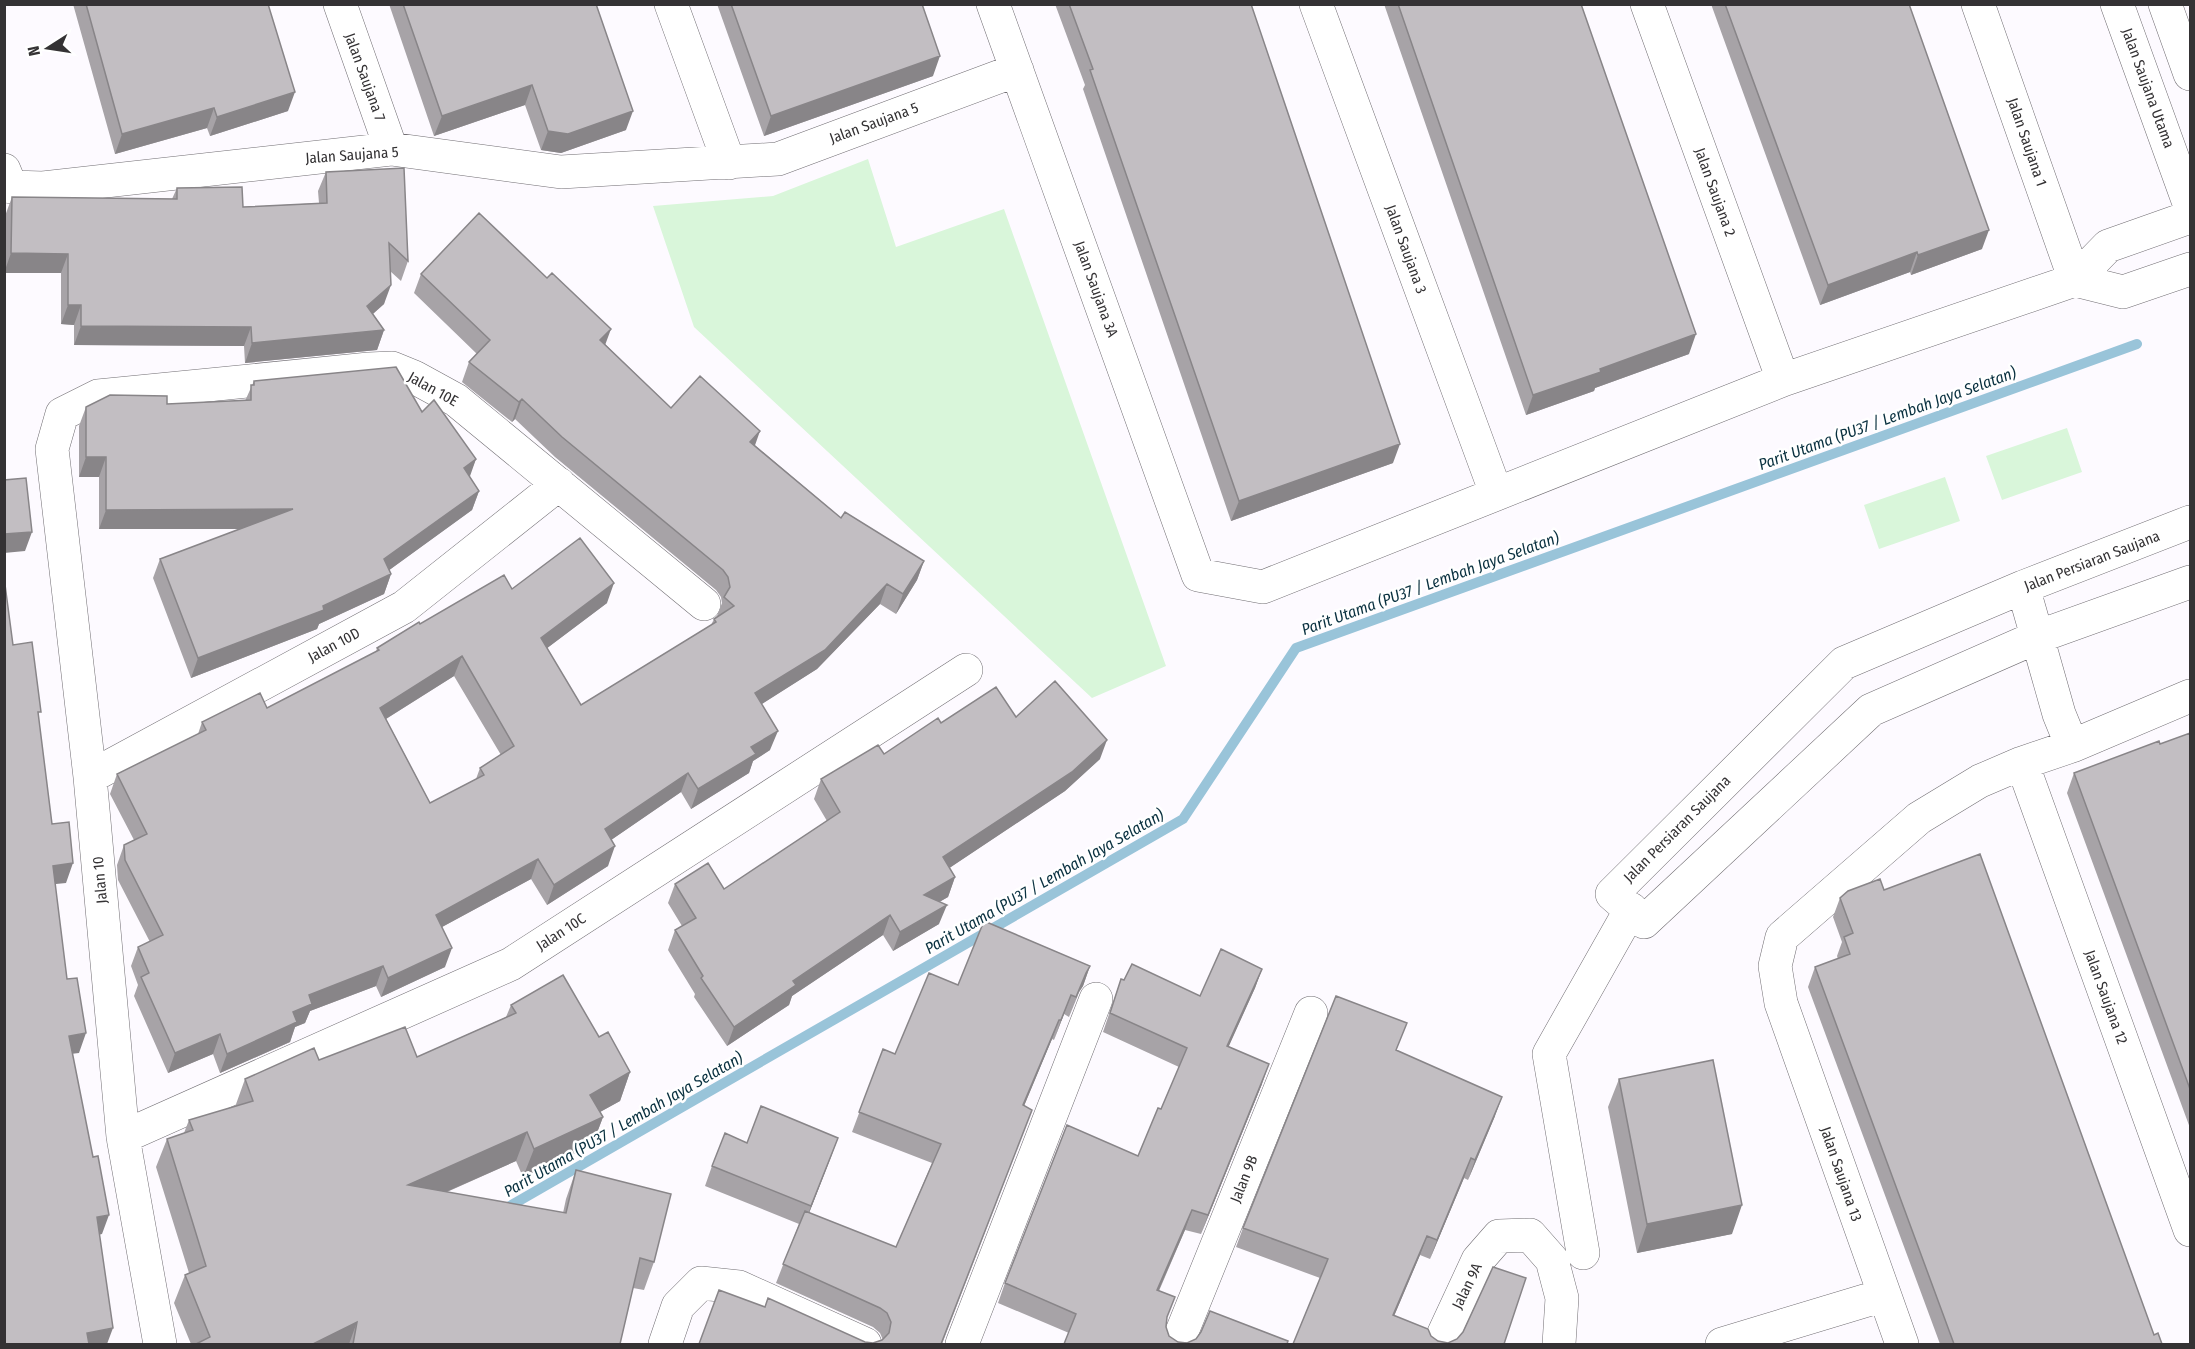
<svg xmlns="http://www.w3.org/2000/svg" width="2195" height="1349" font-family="'Fira Sans Condensed',sans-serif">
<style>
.green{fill:#d9f6da}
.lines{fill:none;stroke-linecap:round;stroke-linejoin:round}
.stream{stroke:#99c4d9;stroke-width:10}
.minor-casing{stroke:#716e73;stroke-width:34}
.minor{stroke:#fff;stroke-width:33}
.wall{fill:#a7a3a7;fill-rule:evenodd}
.shaded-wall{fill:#888588}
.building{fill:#c2bec2;stroke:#888588;stroke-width:1.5;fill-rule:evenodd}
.labels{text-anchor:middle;stroke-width:5;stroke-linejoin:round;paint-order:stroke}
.street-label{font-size:15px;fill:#343234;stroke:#fff}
.water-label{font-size:16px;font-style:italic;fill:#09303f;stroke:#fff}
</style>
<rect width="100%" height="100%" fill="#fdfaff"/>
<path class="green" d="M868 159 896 247 1004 209 1166 666 1092 698 694 327 653 206 773 196Z
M2067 428 2082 472 2002 500 1986 456Z
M1945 477 1960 521 1879 549 1864 505Z"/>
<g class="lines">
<path class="stream" d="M503 1210 1183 819 1296 648 2137 344"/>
<g class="minor-casing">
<path id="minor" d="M340 4 391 149
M671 4 729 163
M993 4 1198 575 1263 587 1783 380 2075 280 2108 246 2190 217
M1316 4 1496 493
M1647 4 1783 380
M1978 4 2075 280
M2117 4 2190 206
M2165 4 2190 74
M4 170 11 187 43 188 391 149 561 172 778 159 1017 70
M2075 280 2123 292 2190 269
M2190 522 2023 587 1844 663 1612 894 1644 922 1871 710 2037 637 2190 582
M2023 587 2059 714 2072 746
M2022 763 2190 1230
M90 777 404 607 559 484
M123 1137 511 964 966 670
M1583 1253 1549 1054 1631 909
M160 1344 123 1137 90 777 52 449 62 414 98 396 369 369 392 368 414 377 456 400 704 604
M665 1344 678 1306 701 1283 739 1287 865 1344
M962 1344 1096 999
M1177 1344 1311 1013
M1439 1344 1478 1260 1499 1236 1530 1235 1552 1260 1562 1298 1559 1344
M1722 1344 1884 1295
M1902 1344 1781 1003 1775 966 1782 937 1919 818 1980 781 2022 763 2072 746 2190 696"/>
</g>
<use href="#minor" class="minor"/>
</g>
<path class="wall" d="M73 4H268L288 111 210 136 207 128 115 154Z
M389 4H596L626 130 561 153 541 150 525 105 434 136Z
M717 4H922L933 76 764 136Z
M1055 4H1251L1393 463 1231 521 1083 89 1085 85Z
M1384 4H1581L1689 354 1595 388 1594 391 1526 415Z
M1711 4H1909L1982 249 1911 275 1910 272 1820 305Z
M326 172 408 261 401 281 390 271 384 304 373 314 384 330 377 350 245 363 244 346 74 345V325L61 324V273H4L5 216 12 197 172 199 177 188 243 207 319 203 318 191Z
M421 274 605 344 671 408 755 445 841 518 924 561 917 580 896 614 880 604 817 669 761 704 770 750 753 761 749 773 691 809 681 792 611 840 608 866 547 905 531 879 442 927 445 967 381 997 376 986 310 1011 305 1023 295 1027 290 1042 220 1073 213 1054 168 1073 134 996 138 985 131 966 138 947 150 942 118 880 117 865 124 845 134 840 110 794 117 774 198 734 202 722 267 708 376 652 377 648 420 624 512 589 607 603 547 648 581 705 711 625 714 619 717 616 722 603 721 597 716 590 555 457 515 419 512 422 462 382 469 362 477 354 414 293ZM454 676 501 755 480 768 476 779 430 803 386 719Z
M254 381 422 412 476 459 469 476 479 491 472 510 389 570 391 574 384 594 319 624 317 629 191 678 153 578 160 559 240 529H99V477H79V426L86 407 245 401Z
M1016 717 1100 759 1065 791 949 868 955 877 948 897 939 902V924L893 951 883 935 792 996 789 1005 727 1046 694 997 695 994 668 950 675 930 682 926 668 903 675 884 724 889 827 821 814 799 821 779 884 754 941 723Z
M2190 733V1128L2067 793 2074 773 2160 744Z
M1884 890 2154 1335 2162 1344H1940L1808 987 1815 967 1838 959 1837 956 1842 942 1833 917 1840 898Z
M1090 966 1083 986 1079 992 1069 1017 1064 1014 1054 1040 1052 1039 1024 1106 1032 1110 942 1344H699L765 1307 865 1342 873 1343 883 1340 880 1333 873 1327 776 1283 799 1224 705 1186 712 1166 747 1143 838 1138 809 1213 896 1247 932 1163 852 1132 883 1049 895 1054 958 985Z
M1262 969 1255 988 1228 1047 1262 1084 1201 1234 1185 1230 1159 1291 1166 1320V1327L1169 1336 1178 1342 1287 1344H1064L1069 1333 998 1303 1005 1283 1138 1156 1161 1109 1179 1067 1103 1032 1121 979 1200 996Z
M511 1005 599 1037 630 1072 620 1101 600 1112 603 1117 592 1146 523 1177 516 1161 447 1192 563 1213 566 1199 576 1170 654 1262 644 1290 633 1288 620 1344H191L174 1303 185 1275 189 1273 156 1167 167 1139 184 1133 189 1120 235 1107 245 1079 319 1060 417 1057 506 1017Z
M1396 1050 1495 1116 1468 1180 1464 1178 1430 1259 1420 1255 1394 1316 1431 1336 1438 1341 1448 1343 1504 1344H1293L1320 1278 1236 1247 1243 1228Z
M1619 1079 1732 1234 1637 1253 1608 1107Z"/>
<path class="shaded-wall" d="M940 56 933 76 764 136 771 116Z
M532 85 525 105 434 136 442 116Z
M295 92 288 111 210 136 217 117Z
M214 108 207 128 115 154 122 134Z
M633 111 626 130 561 153 541 150 548 131Z
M1989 230 1982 249 1911 275 1918 255Z
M1917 252 1910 272 1820 305 1828 285Z
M11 253 68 254 61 273H4Z
M391 285 384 304 360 325 367 306Z
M68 305H81L74 325 61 324Z
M81 326 251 327 244 346 74 345Z
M611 329 604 348 600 340Z
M384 330 377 350 245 363 252 343Z
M1696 334 1689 354 1595 388 1594 391 1526 415 1533 395 1600 369Z
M522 399 515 419 512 422 519 402Z
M760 431 753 451 750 442Z
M1400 444 1393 463 1231 521 1239 501Z
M86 457H106L99 477H79Z
M476 459 469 479 464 468Z
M479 491 472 510 377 579 384 559Z
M293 509 285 529H99L106 510Z
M32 532 25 551 4 553V534Z
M924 561 917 580 896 614 903 594Z
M391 574 384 594 319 624 317 629 191 678 198 658 323 606Z
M614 583 607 603 534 658 541 638Z
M887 584 880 604 817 669 748 713 755 693Z
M462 656 454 676 373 727 380 708Z
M778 731 770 750 753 761 749 773 691 809 698 789 751 747Z
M1107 740 1100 759 1065 791 936 877 943 857Z
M688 773 681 792 598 849 605 829Z
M615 846 608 866 547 905 554 885Z
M538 859 531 879 429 934 436 915Z
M73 863 66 883 46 885 53 866Z
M955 877 948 897 917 915 924 895Z
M947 905 939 924 893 951 900 932Z
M890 915 883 935 792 996 789 1005 727 1046 734 1027 793 981Z
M452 948 445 967 381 997 388 978Z
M383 966 376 986 310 1011 305 1023 295 1027 290 1042 220 1073 227 1054 293 1012 309 995Z
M1090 966 1083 986 1079 992 1069 1017 1086 973Z
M1262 969 1255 988 1220 1066 1227 1046Z
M1071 995 1064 1014 1054 1040 1061 1020Z
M1059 1020 1052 1039 1016 1125 1023 1105Z
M86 1033 79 1053 62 1055 69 1036Z
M220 1034 213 1054 168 1073 175 1053Z
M1269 1064 1262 1084 1201 1234 1208 1215Z
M630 1072 620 1101 580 1123 590 1095Z
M1502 1097 1495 1116 1468 1180 1475 1160Z
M603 1117 592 1146 523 1177 534 1149Z
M527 1132 516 1161 398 1213 408 1185Z
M838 1138 831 1157 804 1226 811 1206Z
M1471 1158 1464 1178 1430 1259 1437 1240Z
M1742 1205 1732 1234 1637 1253 1647 1224Z
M1192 1210 1185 1230 1150 1310 1157 1290Z
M109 1215 102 1234 90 1237 97 1217Z
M1427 1236 1420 1255 1386 1335 1393 1315Z
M357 1322 349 1344H313Z
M113 1328 107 1344H83L87 1333Z"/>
<path class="building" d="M86 4H268L295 92 217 117 214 108 122 134Z
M403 4H596L633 111 568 134 548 131 532 85 442 116Z
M731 4H922L940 56 771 116Z
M1069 4H1251L1400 444 1239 501 1090 70 1093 69Z
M1398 4H1581L1696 334 1600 369 1601 372 1533 395Z
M1725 4H1909L1989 230 1918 255 1917 252 1828 285Z
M404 168 408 261 389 243 391 285 367 306 384 330 252 343 251 327 81 326V305H68V254L11 253 12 197 177 199V188L242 187 243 207 327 203 326 172Z
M479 213 547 278 552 273 611 329 600 340 671 408 700 376 760 431 750 442 841 518 845 512 924 561 903 594 887 584 825 650 755 693 778 731 751 747 756 754 698 789 688 773 605 829 615 846 554 885 538 859 436 915 452 948 388 978 383 966 309 995 312 1004 293 1012 297 1022 227 1054 220 1034 175 1053 141 977 149 973 138 947 163 935 125 860 124 845 147 834 117 774 206 730 202 722 260 693 267 708 348 666 379 650 377 648 419 622 420 624 504 575 512 589 580 538 614 583 541 638 581 705 716 622 714 619 734 606 724 597 730 587 728 577 723 570 562 437 522 399 519 402 469 362 490 340 421 274ZM462 656 514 746 480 768 484 775 430 803 380 708Z
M396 367 422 412 434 400 476 459 464 468 479 491 384 559 391 574 323 606 324 610 198 658 160 559 293 509 106 510V457H86V407L110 395 167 396V404L251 400V385H254V381Z
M26 478 32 532 4 534V480Z
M4 577 13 645 32 642 41 712H38L52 824 69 822 73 863 53 866 67 979 77 978 86 1033 69 1036 93 1157 98 1156 109 1215 97 1217 113 1328 87 1333 89 1344H4Z
M1055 681 1107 740 1072 772 943 857 955 877 924 895 947 905 900 932 890 915 793 981 796 985 734 1027 701 978 703 976 675 930 696 918 675 884 708 863 724 889 840 812 821 779 878 745 884 754 938 718 941 723 996 687 1016 717Z
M2190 733V1089L2074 773 2159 741 2160 744Z
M1980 854 2154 1335 2158 1333 2162 1344H1954L1815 967 1850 954 1844 937 1853 933 1840 898 1848 891 1880 879 1884 890Z
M984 921 1090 966 1086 973 1076 997 1071 995 1061 1020H1059L1023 1105 1032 1110 941 1344H699L719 1290 765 1307 768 1298 865 1342 873 1343 882 1340 889 1333 891 1322 887 1313 880 1308 783 1264 805 1211 896 1247 941 1144 859 1112 883 1049 895 1054 929 973 958 985Z
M1221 949 1262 969 1227 1046 1269 1064 1208 1215 1192 1210 1157 1290 1175 1297 1167 1317 1166 1327 1169 1336 1178 1342 1187 1343 1196 1339 1201 1332 1210 1311 1288 1341 1287 1344H1064L1076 1314 1005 1283 1067 1125 1138 1156 1158 1108 1161 1109 1187 1048 1110 1013 1121 979 1124 980 1132 964 1200 996Z
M563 975 599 1037 608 1032 630 1072 590 1095 603 1117 534 1149 527 1132 408 1185 566 1213 576 1170 671 1194 654 1262 640 1258 620 1344H353L357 1322 313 1344H196L210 1337 185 1275 206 1266 167 1139 193 1130 189 1120 253 1101 245 1079 314 1048 319 1060 405 1027 417 1057 516 1013 511 1005Z
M1336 996 1407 1023 1396 1050 1502 1097 1475 1160 1471 1158 1437 1240 1427 1236 1393 1315 1428 1329 1431 1336 1438 1341 1448 1343 1457 1339 1463 1332 1493 1267 1526 1278 1504 1344H1293L1328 1259 1243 1228Z
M1713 1060 1742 1205 1647 1224 1619 1079Z
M761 1106 838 1138 811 1206 712 1166 725 1133 747 1143Z"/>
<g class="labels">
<g class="street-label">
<text transform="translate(365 77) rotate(70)" y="5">Jalan Saujana 7</text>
<text transform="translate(2148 88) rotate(70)" y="5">Jalan Saujana Utama</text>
<text transform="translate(874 123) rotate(-20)" y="5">Jalan Saujana 5</text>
<text transform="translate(2027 142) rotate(71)" y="5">Jalan Saujana 1</text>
<text transform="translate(352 155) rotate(-4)" y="5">Jalan Saujana 5</text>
<text transform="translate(1715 192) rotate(70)" y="5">Jalan Saujana 2</text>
<text transform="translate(1406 249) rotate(70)" y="5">Jalan Saujana 3</text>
<text transform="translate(1096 289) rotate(70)" y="5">Jalan Saujana 3A</text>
<text transform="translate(433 389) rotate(29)" y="5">Jalan 10E</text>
<text transform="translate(2092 561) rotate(-21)" y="5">Jalan Persiaran Saujana</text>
<text transform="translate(334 645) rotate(-28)" y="5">Jalan 10D</text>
<text transform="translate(1677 829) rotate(-45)" y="5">Jalan Persiaran Saujana</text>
<text transform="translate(100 880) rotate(-95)" y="5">Jalan 10</text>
<text transform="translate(561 932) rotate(-33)" y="5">Jalan 10C</text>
<text transform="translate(2106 997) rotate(70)" y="5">Jalan Saujana 12</text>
<text transform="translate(1841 1174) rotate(71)" y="5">Jalan Saujana 13</text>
<text transform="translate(1244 1179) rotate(-68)" y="5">Jalan 9B</text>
<text transform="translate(1467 1286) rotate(-64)" y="5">Jalan 9A</text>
</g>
<g class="water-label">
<text transform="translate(1887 418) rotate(-20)" y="6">Parit Utama (PU37 / Lembah Jaya Selatan)</text>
<text transform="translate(1430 583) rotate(-20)" y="6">Parit Utama (PU37 / Lembah Jaya Selatan)</text>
<text transform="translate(1044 881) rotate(-30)" y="6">Parit Utama (PU37 / Lembah Jaya Selatan)</text>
<text transform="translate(623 1124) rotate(-30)" y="6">Parit Utama (PU37 / Lembah Jaya Selatan)</text>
</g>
</g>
<rect width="2195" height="1349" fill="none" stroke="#343234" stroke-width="12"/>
<g transform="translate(48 48) rotate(258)" stroke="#ffffff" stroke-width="4.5" paint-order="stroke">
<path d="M0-4.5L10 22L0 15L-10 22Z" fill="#343234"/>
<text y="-9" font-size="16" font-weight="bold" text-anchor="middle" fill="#343234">N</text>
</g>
</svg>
